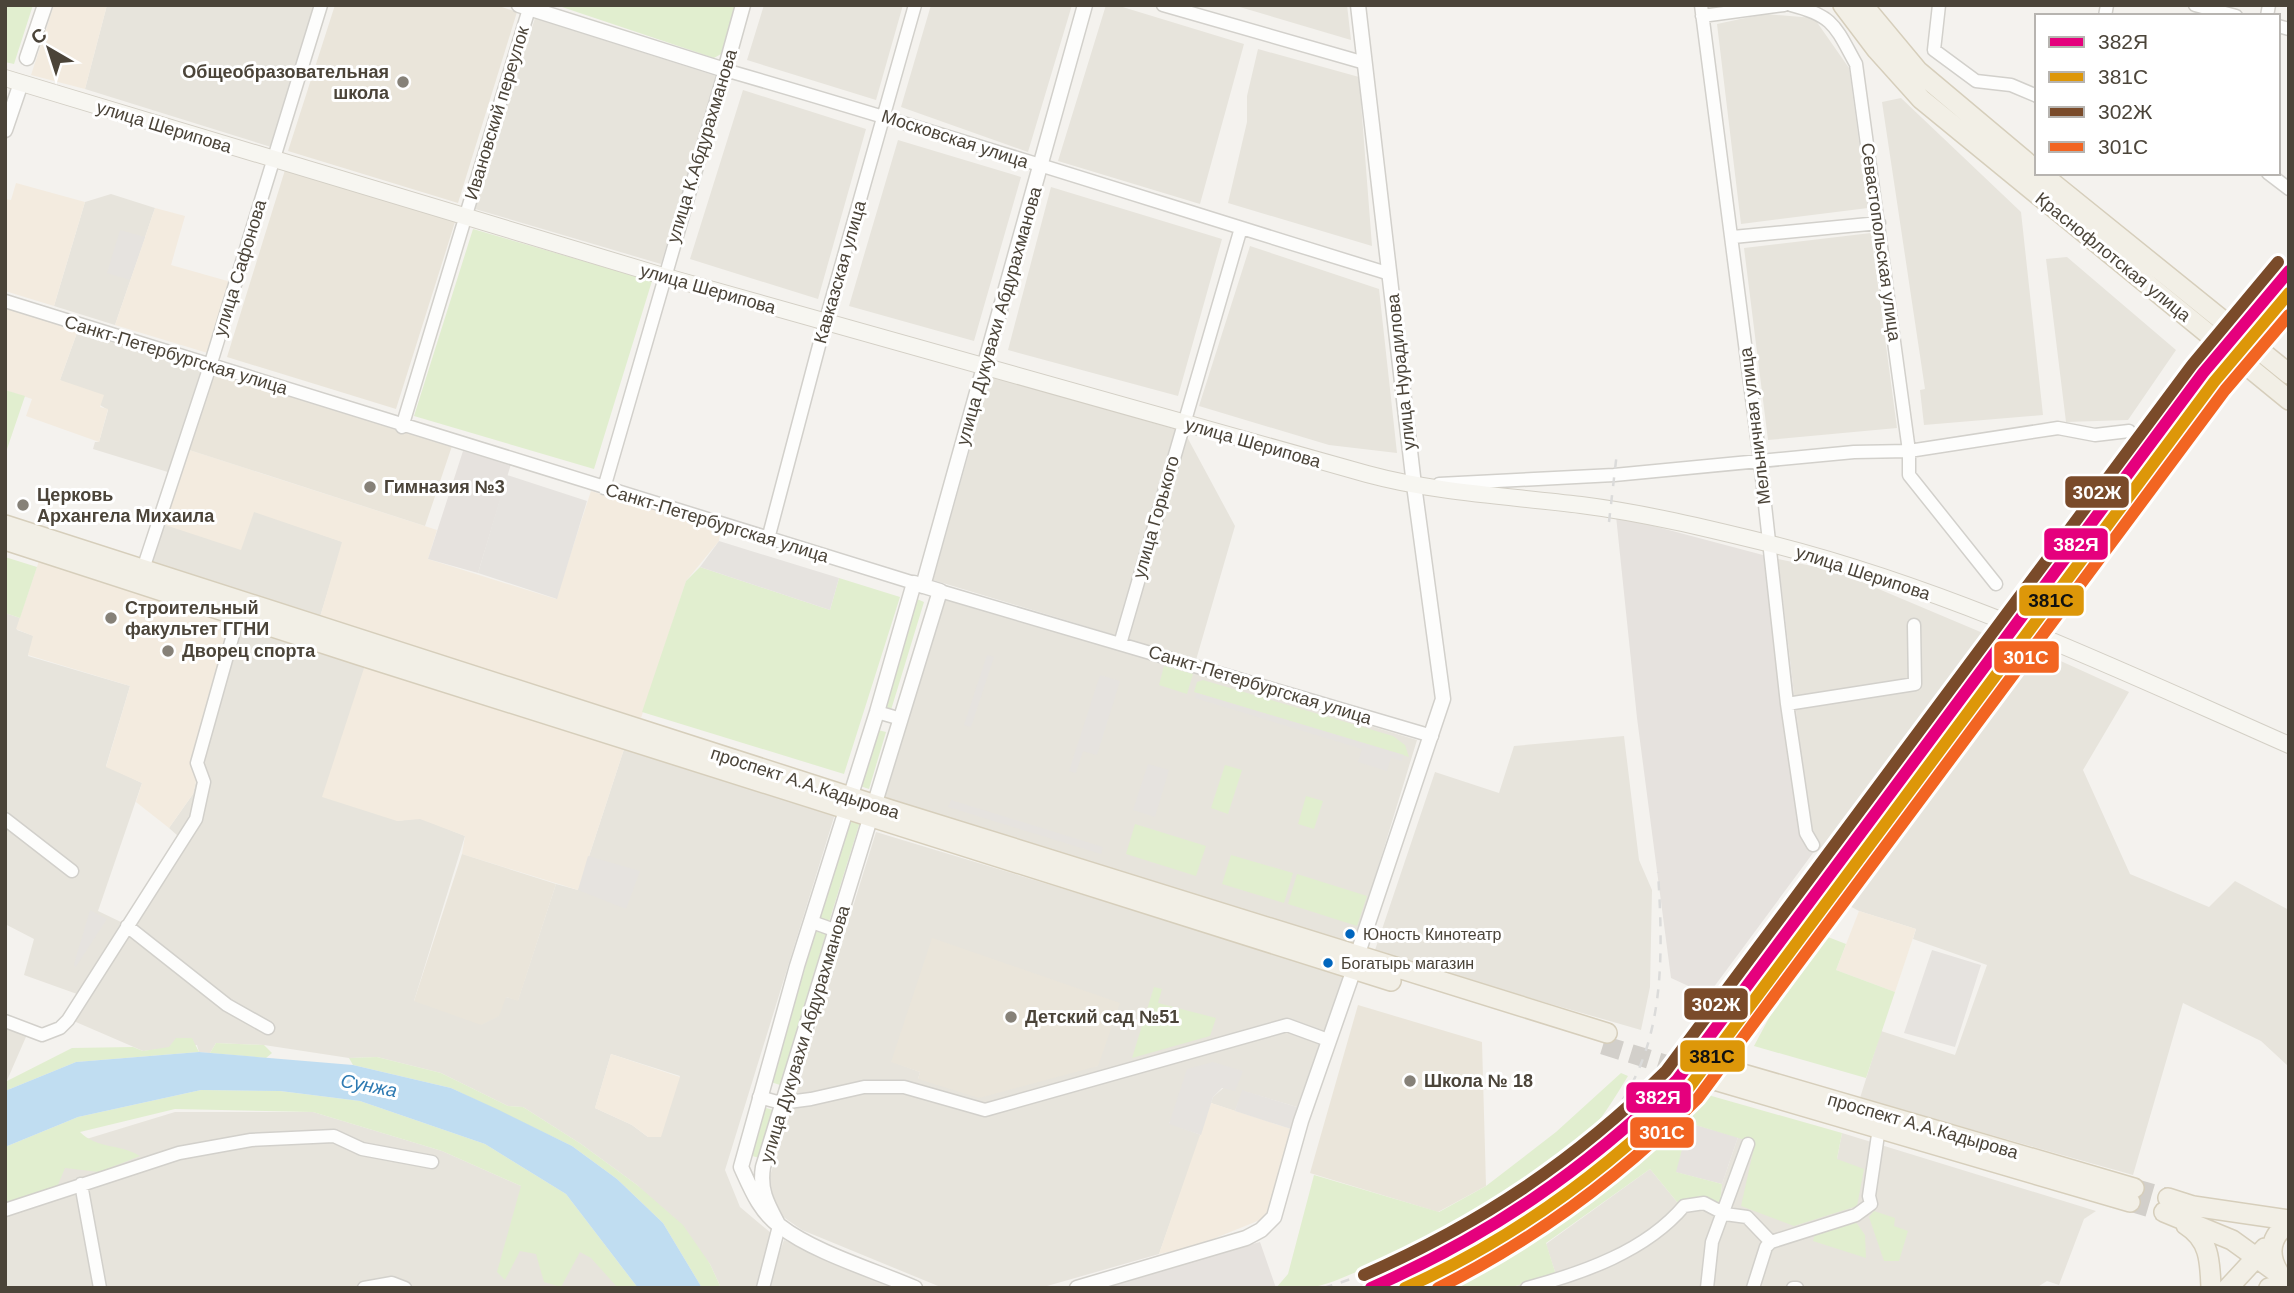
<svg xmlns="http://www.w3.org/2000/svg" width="2294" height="1293" font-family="Helvetica,sans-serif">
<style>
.residential{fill:#e7e4dc;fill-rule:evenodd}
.commercial{fill:#f3ebdf}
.industrial{fill:#e6e2de}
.education{fill:#eae5da}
.green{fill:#e1eecf}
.parking{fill:#e6e3df}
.water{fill:#c0ddf1}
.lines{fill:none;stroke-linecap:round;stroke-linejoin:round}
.primary-tunnel{stroke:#d2cfca;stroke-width:19;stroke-dasharray:19 10;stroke-linecap:butt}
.minor-casing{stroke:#d2d0cb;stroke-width:15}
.tertiary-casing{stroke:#d2d0cb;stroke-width:17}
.secondary-casing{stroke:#d3cfc5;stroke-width:18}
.primary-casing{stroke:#d6cebb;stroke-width:22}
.minor{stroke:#fdfdfc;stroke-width:12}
.tertiary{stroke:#fdfdfc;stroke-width:14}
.secondary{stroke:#f7f6f1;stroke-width:16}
.primary{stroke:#f2efe6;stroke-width:19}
.rail{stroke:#dbdbda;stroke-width:2.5;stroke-dasharray:9 9;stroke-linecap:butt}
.rail-1-casing{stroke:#fff;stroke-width:18}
.rail-2-casing{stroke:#fff;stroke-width:18}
.rail-3-casing{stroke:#fff;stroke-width:18}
.rail-4-casing{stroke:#fff;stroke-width:18}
.rail-1{stroke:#e5007d;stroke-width:12}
.rail-2{stroke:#dd9709;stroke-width:12}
.rail-3{stroke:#7a4b2a;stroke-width:12}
.rail-4{stroke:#f26522;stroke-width:12}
.poi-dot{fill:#868178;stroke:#fff;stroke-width:2.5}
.bus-dot{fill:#0065bd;stroke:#fff;stroke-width:2.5}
.labels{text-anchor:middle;stroke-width:6;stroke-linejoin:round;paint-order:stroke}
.bus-label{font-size:16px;fill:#4b4439;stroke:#fff;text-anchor:start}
.poi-label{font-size:18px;font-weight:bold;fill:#4b4439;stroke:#fff;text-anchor:start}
.street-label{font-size:18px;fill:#4b4439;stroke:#fff}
.water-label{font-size:19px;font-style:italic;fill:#2e7ab2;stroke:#fff}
.line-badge{stroke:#fff;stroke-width:2.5}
.badge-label{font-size:19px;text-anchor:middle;font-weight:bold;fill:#fff}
.pale-badge-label{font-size:19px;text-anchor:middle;font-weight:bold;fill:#111}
</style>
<rect width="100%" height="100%" fill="#f4f2ee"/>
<path class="residential" d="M107 5H316L271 147 85 89Z
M764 5H903L876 100 747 60Z
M931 5H1072L1028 152 901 107Z
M1106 5H1116L1244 44 1200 204 1058 161Z
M1233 5H1347L1351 40Z
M1764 14 1814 18 1849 68 1868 208 1741 224 1717 24Z
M535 18 716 76 661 264 475 209Z
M1258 49 1359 77 1372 246 1228 203 1247 122V96Z
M743 90 866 129 818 299 690 259Z
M1901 98 2021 212 2043 415 1924 425 1920 390 1925 389 1882 102Z
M898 140 1021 177 974 341 849 306Z
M1051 187 1222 239 1178 396 1008 350Z
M111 194 155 208 115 325 54 306 85 202Z
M1871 233 1897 428 1768 440 1744 248Z
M1250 246 1379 289 1397 453 1329 445 1199 406Z
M2067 257 2176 350 2128 420 2066 422 2046 259Z
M78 330 206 370 171 473 93 449 95 442H99L108 410 60 380Z
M991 375 1177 430 1118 636 933 580Z
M1186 435 1235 526 1196 660 1126 639Z
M254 511 343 542 320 617 144 560 156 522Z
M1778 559 1836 571 1990 636 1850 834 1813 853Z
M944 598 1417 740 1354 946 880 800Z
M5 613 20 618 17 630 34 636 28 656 130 686 106 766 142 783 98 911 123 923 178 836 169 828 193 794 233 621 366 662 397 821 420 818 465 836 414 1001 506 997 518 1000 556 884 578 890 625 746 835 814 725 1170 740 1207 771 1233 759 1288H721L710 1264 637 1185 581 1144 523 1107 508 1106 441 1073 377 1057 349 1058 264 1045 216 1043 210 1053 199 1052 197 1045 143 1051 62 1016 77 994 24 975 34 939 5 924ZM611 1054 680 1076 648 1137 632 1125 595 1108Z
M2012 639 2129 692 2083 770 2130 874 2209 907 2235 881 2289 910V1067L2261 1041 2183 1003 2133 1175 1860 1098 1881 1031 1955 1055 1987 965 1913 939 1916 929 1859 911 1829 895Z
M1624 736 1639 860 1652 890 1650 987 1641 1030 1374 953 1435 772 1499 793 1514 746Z
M876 832 1345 974 1297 1107 1243 1091 1235 1111 1211 1103 1213 1097 1243 1071 1169 1123 1201 1135 1159 1254 1040 1288H943L802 1230 779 1214 766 1189ZM891 1061 1098 1066 918 1079 920 1072Z
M5 1023 29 1030 5 1085Z
M175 1112H313L442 1151 521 1186 632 1288H5V1174L57 1148Z
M1842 1133 2096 1211 2084 1219 2059 1285 2047 1281 2036 1288H1508L1556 1275 1546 1244 1650 1169 1677 1202 1706 1197 1720 1203 1722 1184 1738 1137 1837 1159Z
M784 1240 897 1288H767Z"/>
<path class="commercial" d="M54 5H107L85 89 31 75Z
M16 183 85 202 54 306 5 291V199L11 200Z
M155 208 185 216 171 265 231 282 211 354 115 325Z
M5 307 78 330 60 380 104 395 100 407 108 409 99 442 26 416 32 399 5 390Z
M180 447 437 530 428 559 556 599 591 491 720 530 719 541 686 581 641 718 320 617 342 542 254 512 241 550 156 522Z
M40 558 233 621 193 794 169 828 136 802 142 783 106 767 130 686 28 655 33 636 16 629Z
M366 662 625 746 578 890 462 854 465 836 420 819 397 821 322 797Z
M1859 911 1916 929 1895 992 1836 970Z
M611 1054 680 1077 661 1137H648L632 1125 595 1108Z
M1211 1103 1291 1129 1271 1208 1260 1220 1193 1247 1159 1254Z"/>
<path class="industrial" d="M463 451 511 464 478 573 428 559Z
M1616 516 1778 559 1813 853 1708 995 1671 978 1637 718Z
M1689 1123 1738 1137 1722 1184 1675 1172Z
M1260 1242 1276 1288H1104L1109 1283Z"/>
<path class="education" d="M335 5H496L517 12 458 203 288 151Z
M285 170 455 222 396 409 227 357Z
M206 370 452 446 425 526 180 447Z
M462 854 556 884 518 1001 506 997 499 1016 481 1025 414 1001Z
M932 938 1120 1003 1098 1066 979 1098 918 1079 920 1072 891 1062Z
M1358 1005 1482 1042 1486 1186 1438 1212 1310 1173Z"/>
<path class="green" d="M5 5H33L14 64 5 62Z
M556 5H735L721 54 714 58Z
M473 229 652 281 594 469 414 416Z
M5 390 25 396 5 455Z
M5 557 37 567 20 618 5 613Z
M700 567 830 610 839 578 900 597 844 774 642 712 686 581Z
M917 599 924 602 891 710 884 708Z
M1164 666 1193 674 1187 694 1159 685Z
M1203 680 1393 736 1405 745 1409 757 1194 692 1197 682Z
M878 730 886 732 869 789 860 786Z
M1225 765 1242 770 1228 814 1211 808Z
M1306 796 1323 801 1314 829 1298 824Z
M849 819 860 822 829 922 819 919Z
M1135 824 1206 846 1196 876 1126 854Z
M1231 855 1293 873 1284 903 1222 884Z
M1297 874 1367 896 1357 926 1288 904Z
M816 931 826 934 780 1085 771 1082Z
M1815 932 1846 944 1836 970 1895 992 1866 1078 1754 1046Z
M1154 987 1162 989 1158 1003 1216 1018 1210 1036 1132 1058Z
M176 1038H192L199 1052 76 1062 5 1091 7 1081 72 1048 133 1047 143 1051 169 1047Z
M216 1043 264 1045 272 1053 266 1058 210 1053Z
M377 1057 441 1073 508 1106 523 1107 581 1144 637 1185 683 1225 710 1264 721 1288H702L663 1223 617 1179 572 1146 451 1088 353 1065 349 1058Z
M1621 1073 1628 1076C1614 1099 1601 1121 1582 1140 1523 1202 1442 1240 1363 1269 1346 1276 1326 1286 1308 1288 1297 1289 1286 1288 1276 1288L1288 1274 1314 1175 1439 1212 1486 1186 1556 1132Z
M1680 1087 1842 1133 1837 1159 1864 1169 1857 1206 1794 1226 1741 1206 1755 1143 1689 1123 1676 1172 1722 1184 1720 1203 1706 1197 1677 1202 1650 1169 1546 1243 1556 1275 1508 1288H1400L1544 1206 1601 1164Z
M201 1090 280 1091 360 1101 485 1144 566 1194 638 1288H618L591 1258 580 1252 561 1287 544 1282 536 1254 520 1251 505 1280 497 1272 521 1186 442 1151 313 1112 175 1109 80 1132C97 1149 121 1144 140 1156L99 1172 65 1168 57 1187 5 1204V1147L78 1117Z
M763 1107 773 1110 759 1158 749 1155Z
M1874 1211 1895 1218 1894 1226 1908 1231 1899 1261H1884L1869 1217Z
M1855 1221 1865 1235 1866 1258 1813 1241 1815 1233Z"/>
<path class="parking" d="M120 230 145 237 130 280 107 273Z
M507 475 587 501 557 599 478 573Z
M719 541 839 578 830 610 700 567Z
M987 655 994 657 971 727 964 725Z
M1100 675 1120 681 1097 755 1083 751 1076 773 1069 771Z
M1197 693 1404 755 1402 761 1391 758 1387 771 1358 762 1362 749 1195 698Z
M1148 764 1169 770 1155 817 1133 810Z
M951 800 1103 847 1101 854 948 807Z
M588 856 640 871 626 909 578 890Z
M90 910 107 919 75 968 74 964Z
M1932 950 1981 965 1955 1047 1904 1033Z
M1213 1062 1243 1071 1235 1091 1222 1088 1213 1097 1201 1135 1169 1124 1187 1069Z
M1242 1090 1297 1107 1291 1129 1235 1111Z"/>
<path class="water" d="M199 1052 353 1065 451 1088 499 1110 572 1146 617 1179 663 1223 702 1288H638L566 1194 485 1144 360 1101 280 1091 201 1090 78 1117 5 1147V1091L76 1062Z"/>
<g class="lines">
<path class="primary-tunnel" d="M1603 1045 1710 1078
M2134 1188 2168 1198
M2130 1202 2164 1212"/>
<g class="minor-casing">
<path id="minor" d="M1163 5 1365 63
M1701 5 1760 460 1787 704 1806 833 1813 845
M1791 5C1834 16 1835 26 1856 64L1909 451 2058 428 2095 435 2129 431
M1939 5 1934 50 1976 81 2011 85 2037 96
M2195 5 2236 16
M1702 16 1784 5
M2105 16 2107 5
M2267 16 2269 5
M2278 26 2289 29
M2268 173 2289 189
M465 218 529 9
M1733 237 1879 223
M5 301 914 583
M402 427 463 225
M1439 484 1614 475 1854 452 1909 451V475L1996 584
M604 488 725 70C948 134 1168 206 1390 274
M768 539 825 323 915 5
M143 569 210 366 321 5
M940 591 1432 736
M1120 644 1241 228
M1787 704 1915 684 1914 625
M877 712 901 719
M5 819 72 871
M812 922 837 931
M127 926 227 1005 268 1028
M5 1021 42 1035 60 1028 68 1020 196 819 204 782 197 763 238 617
M759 1097 781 1103 811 1099 864 1087H904L985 1110 1287 1025 1328 1040
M81 1184 100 1288
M5 1210 179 1153 251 1140 334 1136 362 1149 432 1162
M364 1288 392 1283 405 1288
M763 1288 779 1226
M1527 1288C1583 1273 1646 1251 1684 1206L1704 1203 1725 1214 1747 1217 1771 1242
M1707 1288 1712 1242 1748 1144
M1753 1288 1766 1247 1771 1242 1856 1215 1871 1204 1869 1196 1879 1128
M1793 1288H1797"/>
</g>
<g class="tertiary-casing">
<path id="tertiary" d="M519 5 725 70 743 5
M27 58 45 5
M5 130 21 83
M923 586 1085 5
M1357 956 1443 699 1414 485 1358 5
M779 1226C768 1205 759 1191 763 1167L940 591 914 583 877 712 797 966 741 1167C751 1189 760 1212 780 1226 813 1252 876 1271 915 1288
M1077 1288 1246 1238 1261 1230 1274 1217 1301 1121 1354 969"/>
</g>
<g class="secondary-casing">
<path id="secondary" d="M5 78 663 276 1367 474C1437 493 1510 496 1581 505 1644 513 1706 528 1767 543 1948 588 2119 670 2289 745"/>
</g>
<g class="primary-casing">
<path id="primary" d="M1843 5 1877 50 1921 99 2289 400
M1863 5 1918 71 2037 171
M2040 173 2289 374
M5 525 891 810 1607 1033
M5 540 359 655 1391 981
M1712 1065 2134 1188
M1714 1080 2130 1202
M2168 1198 2193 1206 2289 1220
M2164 1212 2232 1240 2279 1274
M2186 1225C2210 1240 2210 1262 2211 1288
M2279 1273C2267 1254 2270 1236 2289 1223
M2228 1288 2265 1248
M2269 1288 2289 1285"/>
</g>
<use href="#minor" class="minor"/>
<use href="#tertiary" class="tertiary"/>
<use href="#secondary" class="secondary"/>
<use href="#primary" class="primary"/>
<path class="rail" d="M1609 522 1617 452
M1324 1288C1438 1251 1587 1187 1638 1071 1665 1010 1662 936 1658 872"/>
<g class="rail-1-casing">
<path id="rail-1" d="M1371 1288C1490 1235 1584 1171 1677 1080L2203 373 2289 271"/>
</g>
<g class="rail-2-casing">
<path id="rail-2" d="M1405 1288C1512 1240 1605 1172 1688 1089L2214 382 2289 293"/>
</g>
<g class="rail-3-casing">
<path id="rail-3" d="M1364 1275C1482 1223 1574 1161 1666 1071L2192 365 2278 262"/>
</g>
<g class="rail-4-casing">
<path id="rail-4" d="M1438 1288C1536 1239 1621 1176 1698 1098L2225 390 2289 315"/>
</g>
<use href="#rail-1" class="rail-1"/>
<use href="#rail-2" class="rail-2"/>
<use href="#rail-3" class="rail-3"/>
<use href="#rail-4" class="rail-4"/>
</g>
<g class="poi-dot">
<circle cx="403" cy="82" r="7"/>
<circle cx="370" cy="487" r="7"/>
<circle cx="23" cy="505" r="7"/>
<circle cx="111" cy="618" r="7"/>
<circle cx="168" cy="651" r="7"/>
<circle cx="1011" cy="1017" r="7"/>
<circle cx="1410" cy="1081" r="7"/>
</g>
<g class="bus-dot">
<circle cx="1350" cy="934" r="6"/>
<circle cx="1328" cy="963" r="6"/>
</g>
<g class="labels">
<g class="bus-label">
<text x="1363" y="940">Юность Кинотеатр</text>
<text x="1341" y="969">Богатырь магазин</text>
</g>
<g class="poi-label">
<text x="389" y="78" text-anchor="end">Общеобразовательная<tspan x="389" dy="21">школа</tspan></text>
<text x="384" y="493">Гимназия №3</text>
<text x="37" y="501">Церковь<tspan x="37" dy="21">Архангела Михаила</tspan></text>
<text x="125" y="614">Строительный<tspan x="125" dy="21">факультет ГГНИ</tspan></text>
<text x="182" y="657">Дворец спорта</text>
<text x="1025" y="1023">Детский сад №51</text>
<text x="1424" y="1087">Школа № 18</text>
</g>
<g class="street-label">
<text transform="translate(497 113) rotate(-73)" y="6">Ивановский переулок</text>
<text transform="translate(164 127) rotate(17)" y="6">улица Шерипова</text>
<text transform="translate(955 139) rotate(18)" y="6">Московская улица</text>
<text transform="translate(702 146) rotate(-73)" y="6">улица К.Абдурахманова</text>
<text transform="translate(1881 242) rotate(82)" y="6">Севастопольская улица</text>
<text transform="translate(2113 257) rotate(39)" y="6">Краснофлотская улица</text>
<text transform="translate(240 268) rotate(-73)" y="6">улица Сафонова</text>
<text transform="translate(840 272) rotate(-74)" y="6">Кавказская улица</text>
<text transform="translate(708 289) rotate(16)" y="6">улица Шерипова</text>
<text transform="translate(999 316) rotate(-74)" y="6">улица Дукувахи Абдурахманова</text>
<text transform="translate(176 355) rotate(17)" y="6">Санкт-Петербургская улица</text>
<text transform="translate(1401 372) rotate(-96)" y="6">улица Нурадилова</text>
<text transform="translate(1755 426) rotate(-97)" y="6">Мельничная улица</text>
<text transform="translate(1253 443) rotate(16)" y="6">улица Шерипова</text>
<text transform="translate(1156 517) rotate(-74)" y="6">улица Горького</text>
<text transform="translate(717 523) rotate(17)" y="6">Санкт-Петербургская улица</text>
<text transform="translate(1863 573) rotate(18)" y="6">улица Шерипова</text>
<text transform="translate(1260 685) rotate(17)" y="6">Санкт-Петербургская улица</text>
<text transform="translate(805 783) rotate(18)" y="6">проспект А.А.Кадырова</text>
<text transform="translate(805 1034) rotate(-73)" y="6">улица Дукувахи Абдурахманова</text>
<text transform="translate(1923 1126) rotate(16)" y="6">проспект А.А.Кадырова</text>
</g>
<g class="water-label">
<text transform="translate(369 1085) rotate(11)" y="7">Сунжа</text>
</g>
</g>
<g class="line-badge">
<rect x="2064" y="475" width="66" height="34" rx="7" fill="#7a4b2a"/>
<rect x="2043" y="527" width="66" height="34" rx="7" fill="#e5007d"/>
<rect x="2018" y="584" width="67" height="33" rx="7" fill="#dd9709"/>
<rect x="1993" y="640" width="67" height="34" rx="7" fill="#f26522"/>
<rect x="1683" y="987" width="66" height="34" rx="7" fill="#7a4b2a"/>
<rect x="1679" y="1039" width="67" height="34" rx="7" fill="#dd9709"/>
<rect x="1625" y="1081" width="67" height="33" rx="7" fill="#e5007d"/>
<rect x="1629" y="1116" width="66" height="33" rx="7" fill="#f26522"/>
</g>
<g class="badge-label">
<text x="2097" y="499">302Ж</text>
<text x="2076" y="551">382Я</text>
<text x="2026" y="664">301С</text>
<text x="1716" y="1011">302Ж</text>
<text x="1658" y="1104">382Я</text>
<text x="1662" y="1139">301С</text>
</g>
<g class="pale-badge-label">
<text x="2051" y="607">381С</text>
<text x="1712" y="1063">381С</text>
</g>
<rect width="2294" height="1293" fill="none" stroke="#4b4439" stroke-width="14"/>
<rect x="2035" y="14" width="245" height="161" fill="#ffffff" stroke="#b7b4b0" stroke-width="2"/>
<rect x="2049" y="37" width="35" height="10" fill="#e5007d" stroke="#b7b4b0" stroke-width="2"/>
<text x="2098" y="49" font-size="21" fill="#4b4439">382Я</text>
<rect x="2049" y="72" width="35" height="10" fill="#dd9709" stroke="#b7b4b0" stroke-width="2"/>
<text x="2098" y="84" font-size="21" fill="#4b4439">381С</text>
<rect x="2049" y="107" width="35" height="10" fill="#7a4b2a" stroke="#b7b4b0" stroke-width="2"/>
<text x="2098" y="119" font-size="21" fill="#4b4439">302Ж</text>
<rect x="2049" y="142" width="35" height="10" fill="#f26522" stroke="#b7b4b0" stroke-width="2"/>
<text x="2098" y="154" font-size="21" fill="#4b4439">301С</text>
<g transform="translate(49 49) rotate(321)" stroke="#ffffff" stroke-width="5" paint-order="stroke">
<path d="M0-5L12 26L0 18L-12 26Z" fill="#4b4439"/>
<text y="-10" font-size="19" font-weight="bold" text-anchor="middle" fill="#4b4439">С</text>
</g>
</svg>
